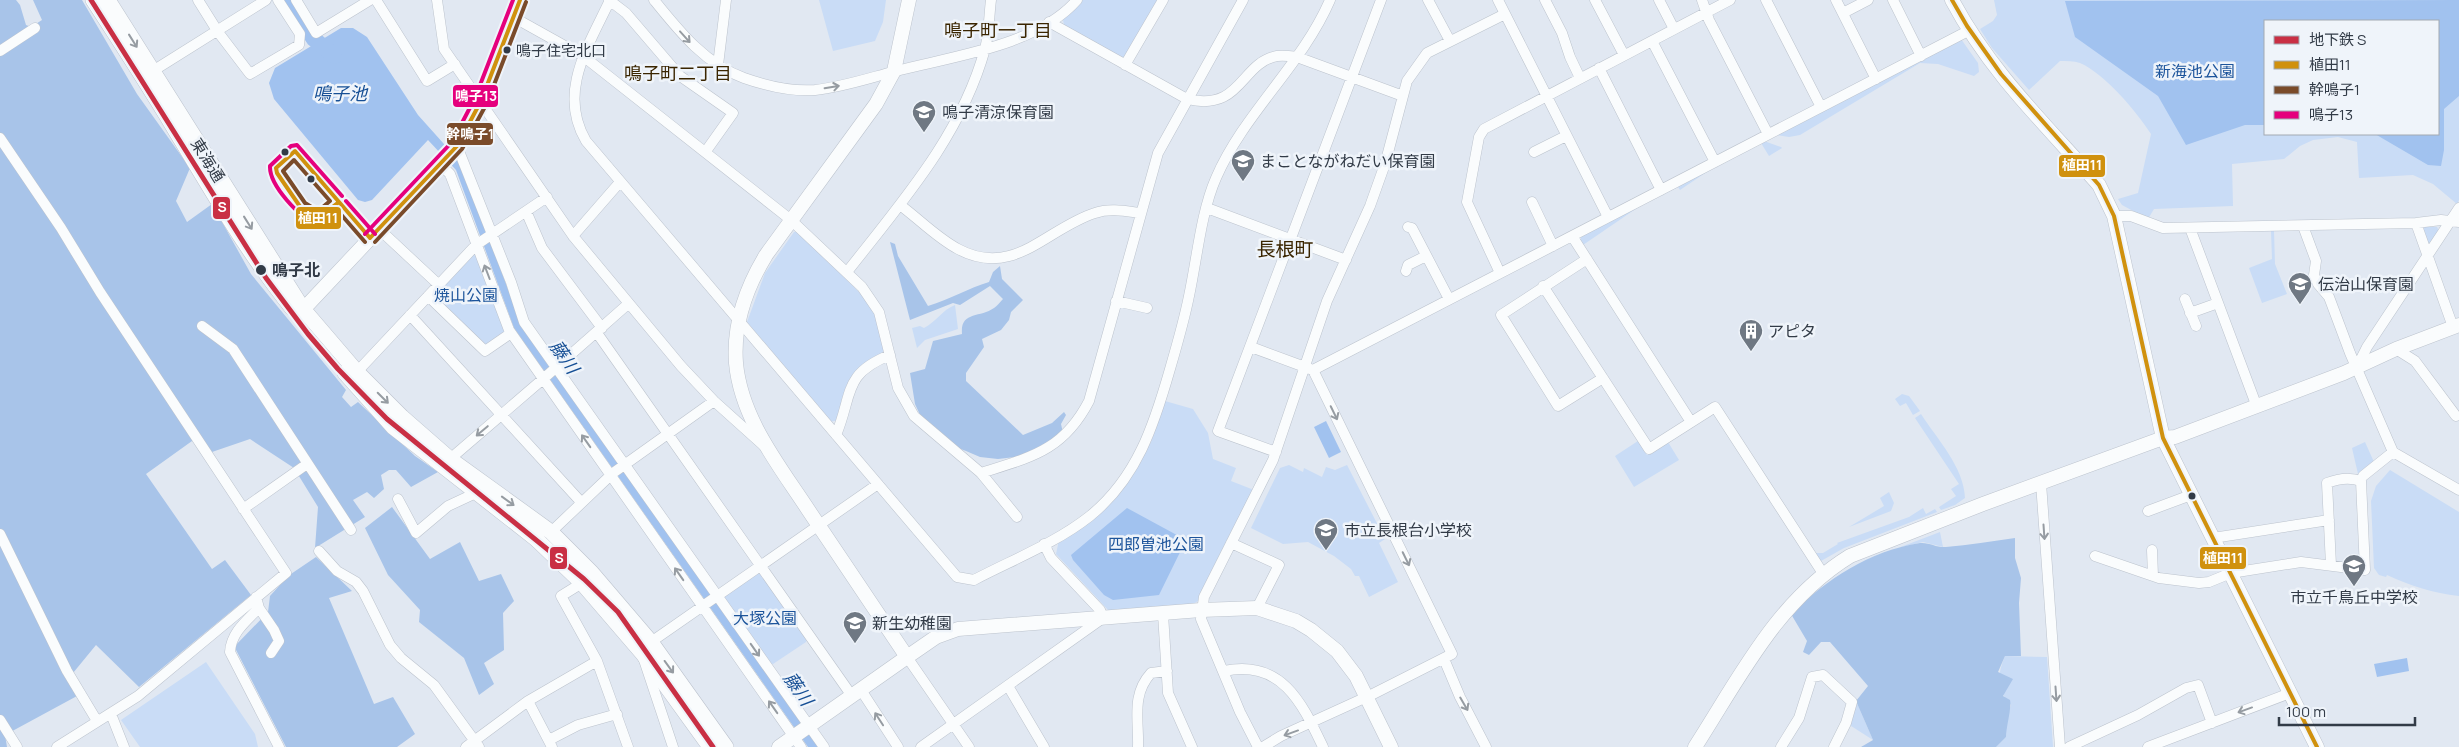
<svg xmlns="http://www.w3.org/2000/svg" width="2459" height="747" font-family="Manrope,'Noto Sans JP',sans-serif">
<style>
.green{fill:#c9dcf6;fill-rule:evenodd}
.forest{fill:#a8c4e9}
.water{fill:#a1c2ef}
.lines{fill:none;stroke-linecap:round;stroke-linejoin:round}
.river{stroke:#a1c2ef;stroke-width:16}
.street-casing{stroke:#bcc3cd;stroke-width:11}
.secondary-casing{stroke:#bcc3cd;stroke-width:15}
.primary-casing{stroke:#bcc3cd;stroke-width:16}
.street{stroke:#fafcfd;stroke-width:10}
.secondary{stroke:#fafcfd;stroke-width:14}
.primary{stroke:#fafcfd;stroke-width:15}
.bus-1-casing{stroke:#eff4fa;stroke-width:8}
.bus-2-casing{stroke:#eff4fa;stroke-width:8}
.bus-3-casing{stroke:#eff4fa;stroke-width:8}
.bus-1{stroke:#d0910e;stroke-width:4}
.bus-2{stroke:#7a4b2a;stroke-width:4}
.bus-3{stroke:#e5007d;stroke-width:4}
.metro-1-casing{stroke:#eff4fa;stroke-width:9}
.metro-1{stroke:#c92f44;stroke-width:5}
.oneway{stroke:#969ca2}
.bus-dot{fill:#323b47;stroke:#eff4fa;stroke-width:2}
.labels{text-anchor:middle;stroke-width:5;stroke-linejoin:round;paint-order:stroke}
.bus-label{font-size:15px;fill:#323b47;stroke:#eff4fa;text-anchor:start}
.park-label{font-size:16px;fill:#1c549b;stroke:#eff4fa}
.poi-label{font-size:16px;fill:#323b47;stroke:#eff4fa;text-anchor:start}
.street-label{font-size:16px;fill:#323b47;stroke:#eff4fa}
.stop-label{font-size:16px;font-weight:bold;fill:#323b47;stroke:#eff4fa;text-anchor:start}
.neighbourhood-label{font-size:18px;fill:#3a2500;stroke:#eff4fa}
.water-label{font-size:18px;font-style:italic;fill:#164f95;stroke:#eff4fa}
.quarter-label{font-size:19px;fill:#3a2500;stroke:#eff4fa}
.line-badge{stroke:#eff4fa;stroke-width:2}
.badge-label{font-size:14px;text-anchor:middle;font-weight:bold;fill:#fff}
</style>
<rect width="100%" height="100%" fill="#e1e8f2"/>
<path class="green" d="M819 0H886L883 22 875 41 833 51Z
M1083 0H1158L1126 56 1122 58 1064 26 1063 19Z
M1994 0H2459V200L2457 204 2433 184 2413 175 2359 178 2357 142 2338 137 2313 140 2300 146 2284 159 2232 164 2233 206 2154 209 2148 219 2122 205 2118 199 2138 193 2151 134C2136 111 2105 74 2080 63 2074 61 2066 61 2060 61L2029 90 1992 48 1980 29 1993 21 1997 15ZM2265 21H2438V134H2265Z
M1961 39 1978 63 1979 72 1974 76 1938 64 1920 63 1800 135 1789 137 1776 135Z
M1764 141 1781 147 1782 148 1769 156 1761 143Z
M1717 165 1680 190 1678 187 1640 206 1583 245 1580 241 1582 234Z
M2425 227H2437L2439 231 2430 244 2426 243 2422 231Z
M2271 231H2274L2275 264 2287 294 2262 303 2249 268 2272 259Z
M794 232H798L867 300 877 319 885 350 855 374 847 385 842 398 838 420 830 422 747 322 765 273Z
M472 254 477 256 505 332 488 346H483L435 300 434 295Z
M955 305 958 329 925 340 917 348 912 328 920 326 924 328C936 322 942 310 955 305Z
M1902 394 1909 396 1920 411 1913 415 1906 403 1900 406 1895 399Z
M1165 401 1193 409 1208 433 1213 459 1236 468 1231 481 1254 490 1198 601 1193 604 1109 611 1056 554 1059 540 1117 495 1134 473 1151 442Z
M1921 414C1937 439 1964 467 1965 498L1955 505 1941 510 1939 507 1956 496 1951 489 1959 484 1915 418Z
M1638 441 1647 455 1668 442 1679 460 1634 487 1615 456Z
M2365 442 2374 462 2358 474 2352 448Z
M1289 465 1303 472 1304 468 1322 477 1326 467 1335 470 1347 465 1385 539 1379 543 1398 582 1369 597 1359 576H1355L1351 569 1334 556 1308 542 1283 544 1251 528 1280 468Z
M2390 470 2459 512V596C2433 593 2411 586 2387 575L2386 577 2379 575 2374 568 2371 501 2376 486Z
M1889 492 1894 503 1891 511 1849 527 1884 506 1880 498Z
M1923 508 1926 514 1935 509 1937 512 1844 548 1821 561 1815 553H1823L1838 544 1837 543 1909 517Z
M1940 532 1943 547 1923 542 1898 548Z
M757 572 761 573 807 638 806 642 773 664 769 663 723 599 724 596Z
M2005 656 2047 657 2053 747H1996L2006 737V723L2011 705C1996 689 1997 675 2005 656Z
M206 662 255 734 258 747H140L121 720Z
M1856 701 1873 740 1848 724Z"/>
<path class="forest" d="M0 0H16L20 5 26 25 31 27 42 20 33 0H82L137 94 190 168 176 201 187 222 212 204 251 274 346 390 342 397 351 407 358 402 415 456 438 472 411 487 396 470H389L381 475 384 489 374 498 367 492 353 500 365 517 315 548 318 507 294 468 250 439 212 452 199 436 146 474 212 569 225 560 251 595 139 687 96 645 73 673 77 696 5 735 7 747H0Z
M890 242 895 244 898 256 928 306C950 299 969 288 989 282L993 272 1000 266 1002 279 1023 300 1011 312 1009 320 1001 330 982 339 984 347 966 373V381L1023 435 1052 423 1064 412 1066 415 1061 424 1063 433 1027 454 1015 457 998 459 980 457 966 451 958 448 921 417 915 404 910 373 925 369 933 341 962 334C960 311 980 318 994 308 997 306 1000 302 1003 299L990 286 960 305 953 303 910 320Z
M392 507 430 559 460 542 479 581 501 574 514 601 503 613 504 650 484 663 494 684 479 695 464 658 419 622 420 610 388 575 365 528Z
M2015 538V558L2021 578 2019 603 2021 656H2005L1998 672 2013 679 2003 696 2010 700C2012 707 2006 727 2006 737L1996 747H1861L1873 740 1856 701 1868 686 1830 642H1821L1809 655 1803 652 1807 641 1791 614C1827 579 1869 551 1920 543 1929 542 1937 548 1946 547 1969 545 1992 541 2015 538Z
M316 557 352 591 329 598 374 704 393 697 415 734 397 747H286L235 648H233L268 612 270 596 288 576Z"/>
<path class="water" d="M2459 0V96L2444 109V150L2441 166 2428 165 2375 134H2438V21H2265V125H2245L2186 145 2158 96 2075 37 2065 1Z
M341 28H353L367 37 418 115 461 163 521 324 818 747H808L514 328 456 170 428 140 372 200 365 202 358 200 274 99 269 83 275 68Z
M1326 421 1341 452 1329 458 1314 427Z
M1127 508 1186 540 1159 595 1113 600 1104 595 1073 560 1071 555Z
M2407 658 2409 671 2377 677 2374 664Z"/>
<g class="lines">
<path class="river" d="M288 0 314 39 334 56"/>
<g class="street-casing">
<path id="street" d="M198 0 218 32 250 74 299 45 300 34 278 0
M296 0 316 33 370 0
M376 0 427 81 455 64
M437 0 444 49 573 236 681 366 714 401 763 445
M609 0 626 13 680 76 733 113 706 151
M610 0C589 45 557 92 586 141L957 577 974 580C1012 560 1056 543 1090 516 1137 478 1154 425 1170 369 1177 345 1184 321 1189 296 1197 259 1201 212 1216 178 1244 113 1302 65 1330 0
M654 0C679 31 705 64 744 78 767 86 790 92 815 90 843 87 869 78 896 71 953 56 1037 46 1077 0
M1428 0 1450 41
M1498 0 1608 217
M1545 0 1562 33 1570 57 1580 78
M1595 0 1624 55
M1659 0 1674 29
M1702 0 1709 20 1768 134
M1766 0 1821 107
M1836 0 1876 79
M1893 0 1921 56
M1843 13 1868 0
M513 17 583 56 791 220 862 287 879 312 898 388 914 416 981 473 1017 517
M1049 22 1187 99C1242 112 1240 63 1277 56 1284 55 1290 56 1297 57L1403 96
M1652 41 1715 162
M0 51 35 28
M718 65 726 0
M1125 65 1163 0
M1599 68 1661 190
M148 74 266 0
M0 138 61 228 100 292 286 573 138 696 57 747
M457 146 511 282 524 322 824 747
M1534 152 1566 136
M441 165 450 174 509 330 801 747
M1532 202 1553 246
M900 205C919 219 937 238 958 249 1014 279 1047 228 1095 213 1109 208 1125 211 1140 213
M1207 208 1346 260
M526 211 542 248 602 328
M2114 216H2131L2163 228 2416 223 2441 220 2459 222
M2416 223 2453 327
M2303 226 2316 261 2314 275 2318 284 2329 297 2350 353 2393 452
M1408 227 1412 228 1449 299
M2190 228 2257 407
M379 229 439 285
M573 236 620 182
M1572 236 1691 422
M1587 259 1501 315 1558 406 1603 378
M1406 271 1408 265 1426 256
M847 272C901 203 961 136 985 49 989 34 989 16 991 0
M1500 273 1467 202 1479 137 1484 129 1730 0
M1543 286 1649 449 1715 407 1824 575
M428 296 485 351 511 333
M2185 299 2196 326
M1116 301 1147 308
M2190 313 2218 303
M410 315 581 502
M202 326 233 349 351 530
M597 333 852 696
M1251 347 1313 370 1452 654 1371 695 1281 736 1263 747
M2396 349 2415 361 2456 416
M2357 367 2367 347 2459 208
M1313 370 1968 31
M354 375 476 245 547 197
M836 435C853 395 842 374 890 355
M1276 452 1218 431 1381 0
M450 459 543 379 628 304
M981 473C1031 457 1063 451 1089 401L1158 153 1243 0
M2363 476 2393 452 2459 490
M2041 483 2060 747
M398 499 416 533 448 506 478 492
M243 509 307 464
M2148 511 2191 495
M551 532 613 473 714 401
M0 534 67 671 97 721
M2213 538 2329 520
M1231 543 1279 565 1257 608
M2152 550 2153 576
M319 551 337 571 356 582 363 591 390 645 401 658 434 685 479 747
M2095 556 2159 578 2199 583 2209 582 2231 573 2301 562 2365 570 2361 481C2350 477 2337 479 2327 483L2331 565
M582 583 561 596 597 661 628 747
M256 597 259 608C246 621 231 633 230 652L279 747
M259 608 274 630 279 641 271 653
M1163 614 1168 693 1192 747
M647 647 651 642 878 484
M907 657 969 747
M1444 659 1460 697 1486 747
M644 660 673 747
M1224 671C1282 659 1302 703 1323 747
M1008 686 1044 747
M861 690 898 747
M528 701 552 747
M111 714 124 747
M0 720 17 747
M549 740 578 725 617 714
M466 747 528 701 597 661
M921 747 1103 618 1100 610 1051 558 1044 544
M1138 747C1139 720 1131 695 1151 673L1167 671
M1258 747 1240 712 1201 619 1204 597 1273 460 1327 301 1370 206 1385 164 1407 81 1427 53 1505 14
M1781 747 1799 718 1812 677 1823 675 1852 702 1846 723 1834 747
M2069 747 2138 715 2186 688 2198 685 2212 723
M2148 747 2290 693"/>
</g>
<g class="secondary-casing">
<path id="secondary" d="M1952 0C1990 72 2046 125 2099 185L2114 216 2163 438 2317 747
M298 315 457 146 481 101 520 0
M907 657 936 637 958 629 1201 610 1257 608 1296 621 1311 630 1337 651 1356 676 1391 747
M779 747 907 657C874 607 840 558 807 508 778 464 741 418 736 363 733 324 746 288 766 255L876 104 894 71 909 0
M1695 747C1740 677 1777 601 1850 556L1983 504 2163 438 2175 437 2344 373 2396 349 2459 325"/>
</g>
<g class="primary-casing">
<path id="primary" d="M93 0C121 43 148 85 174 128 211 190 247 252 292 308
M108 0 303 309 357 372 402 417 450 459 551 532 592 573 651 642 726 747
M345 373 393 427 536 539 582 583 643 654 710 747"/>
</g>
<use href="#street" class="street"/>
<use href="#secondary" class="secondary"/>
<use href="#primary" class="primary"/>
<g class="bus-1-casing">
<path id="bus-1" d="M1952 0 1967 26 2001 74 2099 185 2114 216 2163 438 2317 747
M295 151 339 202 318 218 301 208 277 173 276 168Z
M339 202 370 238
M370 238 457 146 481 101 520 0"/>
</g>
<g class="bus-2-casing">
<path id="bus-2" d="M294 160 330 201 318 211 305 203 283 171Z
M338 211 365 242
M375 242 462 149 487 103 526 2"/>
</g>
<g class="bus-3-casing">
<path id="bus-3" d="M346 201 375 234
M338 211 318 224C300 219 269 185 270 166L291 146 297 145 342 196
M365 234 452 142 475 98 513 0"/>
</g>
<use href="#bus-1" class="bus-1"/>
<use href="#bus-2" class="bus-2"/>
<use href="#bus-3" class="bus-3"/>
<g class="metro-1-casing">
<path id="metro-1" d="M91 0 266 278 308 334 338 369 387 419 584 579 618 612 713 747"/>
</g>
<use href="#metro-1" class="metro-1"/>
</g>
<defs><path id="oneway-shaft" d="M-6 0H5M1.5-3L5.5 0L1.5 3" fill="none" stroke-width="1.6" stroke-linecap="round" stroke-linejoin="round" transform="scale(1.25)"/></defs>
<g class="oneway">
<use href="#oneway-shaft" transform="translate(685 37) rotate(48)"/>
<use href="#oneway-shaft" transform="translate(133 41) rotate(58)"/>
<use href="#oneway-shaft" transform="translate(832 87) rotate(-9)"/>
<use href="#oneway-shaft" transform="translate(248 223) rotate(58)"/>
<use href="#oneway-shaft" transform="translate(487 272) rotate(-111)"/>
<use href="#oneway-shaft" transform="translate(383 398) rotate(45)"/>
<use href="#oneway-shaft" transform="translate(1334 413) rotate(64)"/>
<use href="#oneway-shaft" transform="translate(482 431) rotate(140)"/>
<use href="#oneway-shaft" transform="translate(586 441) rotate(-125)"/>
<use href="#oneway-shaft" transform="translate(508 501) rotate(36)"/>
<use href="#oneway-shaft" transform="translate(2044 532) rotate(86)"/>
<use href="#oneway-shaft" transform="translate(1406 559) rotate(64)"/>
<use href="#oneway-shaft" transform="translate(679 574) rotate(-125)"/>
<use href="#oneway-shaft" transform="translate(755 650) rotate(55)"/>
<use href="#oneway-shaft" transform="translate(669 667) rotate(54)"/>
<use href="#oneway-shaft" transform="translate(2056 694) rotate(86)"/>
<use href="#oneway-shaft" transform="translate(1464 704) rotate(60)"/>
<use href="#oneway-shaft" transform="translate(773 707) rotate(-125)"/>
<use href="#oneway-shaft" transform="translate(2245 710) rotate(160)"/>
<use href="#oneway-shaft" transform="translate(879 719) rotate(-123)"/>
<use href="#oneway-shaft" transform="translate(1291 733) rotate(160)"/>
</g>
<defs>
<g id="school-pin" transform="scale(1.25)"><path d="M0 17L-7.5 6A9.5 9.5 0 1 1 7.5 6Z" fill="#6f7883" stroke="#eff4fa"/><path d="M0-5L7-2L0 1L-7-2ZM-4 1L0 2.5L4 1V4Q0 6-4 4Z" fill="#fff"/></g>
<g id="building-pin" transform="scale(1.25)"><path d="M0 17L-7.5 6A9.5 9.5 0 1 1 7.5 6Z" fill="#6f7883" stroke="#eff4fa"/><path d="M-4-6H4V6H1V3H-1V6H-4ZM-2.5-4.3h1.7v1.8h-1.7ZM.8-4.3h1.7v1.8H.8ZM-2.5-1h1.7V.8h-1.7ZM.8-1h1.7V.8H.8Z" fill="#fff"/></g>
</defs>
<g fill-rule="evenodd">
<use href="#school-pin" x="924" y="112"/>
<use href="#school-pin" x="1243" y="161"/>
<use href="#school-pin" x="2300" y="284"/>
<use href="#building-pin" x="1751" y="331"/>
<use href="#school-pin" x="1326" y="530"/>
<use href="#school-pin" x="2354" y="566"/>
<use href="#school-pin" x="855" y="623"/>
</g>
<g class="bus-dot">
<circle cx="507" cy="50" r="4.5"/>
<circle cx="285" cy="152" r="4.5"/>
<circle cx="311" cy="179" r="4.5"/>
<circle cx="261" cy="270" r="6"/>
<circle cx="2192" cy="496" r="4.5"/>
</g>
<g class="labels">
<g class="bus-label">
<text x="516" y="56">鳴子住宅北口</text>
</g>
<g class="park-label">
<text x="2195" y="77">新海池公園</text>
<text x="466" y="301">焼山公園</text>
<text x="1156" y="550">四郎曽池公園</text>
<text x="765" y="624">大塚公園</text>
</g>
<g class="poi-label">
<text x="942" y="118">鳴子清涼保育園</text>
<text x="1260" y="167">まことながねだい保育園</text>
<text x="2318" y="290">伝治山保育園</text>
<text x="1768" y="337">アピタ</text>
<text x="1344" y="536">市立長根台小学校</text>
<text x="2354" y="603" text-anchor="middle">市立千鳥丘中学校</text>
<text x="872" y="629">新生幼稚園</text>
</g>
<g class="street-label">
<text transform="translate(208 160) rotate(58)" y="6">東海通</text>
</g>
<g class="stop-label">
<text x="272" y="276">鳴子北</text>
</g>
<g class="neighbourhood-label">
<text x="998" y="37">鳴子町一丁目</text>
<text x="678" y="80">鳴子町二丁目</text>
</g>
<g class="water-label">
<text x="340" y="100">鳴子池</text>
<text transform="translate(564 357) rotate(55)" y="6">藤川</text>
<text transform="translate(798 689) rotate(55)" y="6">藤川</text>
</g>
<g class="quarter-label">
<text x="1285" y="256">長根町</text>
</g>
</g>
<g class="line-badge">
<rect x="452" y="84" width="47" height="24" rx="5" fill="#e5007d"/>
<rect x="446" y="122" width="48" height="24" rx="5" fill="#7a4b2a"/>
<rect x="2058" y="154" width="48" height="24" rx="5" fill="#d0910e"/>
<rect x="212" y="196" width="19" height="24" rx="5" fill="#c92f44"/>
<rect x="295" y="206" width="47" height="24" rx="5" fill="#d0910e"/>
<rect x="2199" y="546" width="48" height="24" rx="5" fill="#d0910e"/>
<rect x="549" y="546" width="19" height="24" rx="5" fill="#c92f44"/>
</g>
<g class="badge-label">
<text x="476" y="101">鳴子13</text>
<text x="470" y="139">幹鳴子1</text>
<text x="2082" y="170">植田11</text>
<text x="222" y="212">S</text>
<text x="318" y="223">植田11</text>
<text x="2223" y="563">植田11</text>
<text x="559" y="563">S</text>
</g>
<rect x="2264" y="20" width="175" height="115" fill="#eff4fa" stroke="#a3aab2"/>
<rect x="2274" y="36" width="25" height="8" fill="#c92f44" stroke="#a3aab2"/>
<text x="2309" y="45" font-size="15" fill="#323b47">地下鉄 S</text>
<rect x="2274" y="61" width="25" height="8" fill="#d0910e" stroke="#a3aab2"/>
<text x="2309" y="70" font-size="15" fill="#323b47">植田11</text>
<rect x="2274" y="86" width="25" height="8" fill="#7a4b2a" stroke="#a3aab2"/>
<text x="2309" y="95" font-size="15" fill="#323b47">幹鳴子1</text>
<rect x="2274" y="111" width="25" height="8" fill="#e5007d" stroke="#a3aab2"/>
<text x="2309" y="120" font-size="15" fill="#323b47">鳴子13</text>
<path d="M2279 717v8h136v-8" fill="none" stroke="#323b47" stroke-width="2.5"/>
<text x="2286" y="717" font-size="15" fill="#323b47" stroke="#eff4fa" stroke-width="4" paint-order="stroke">100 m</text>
</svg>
